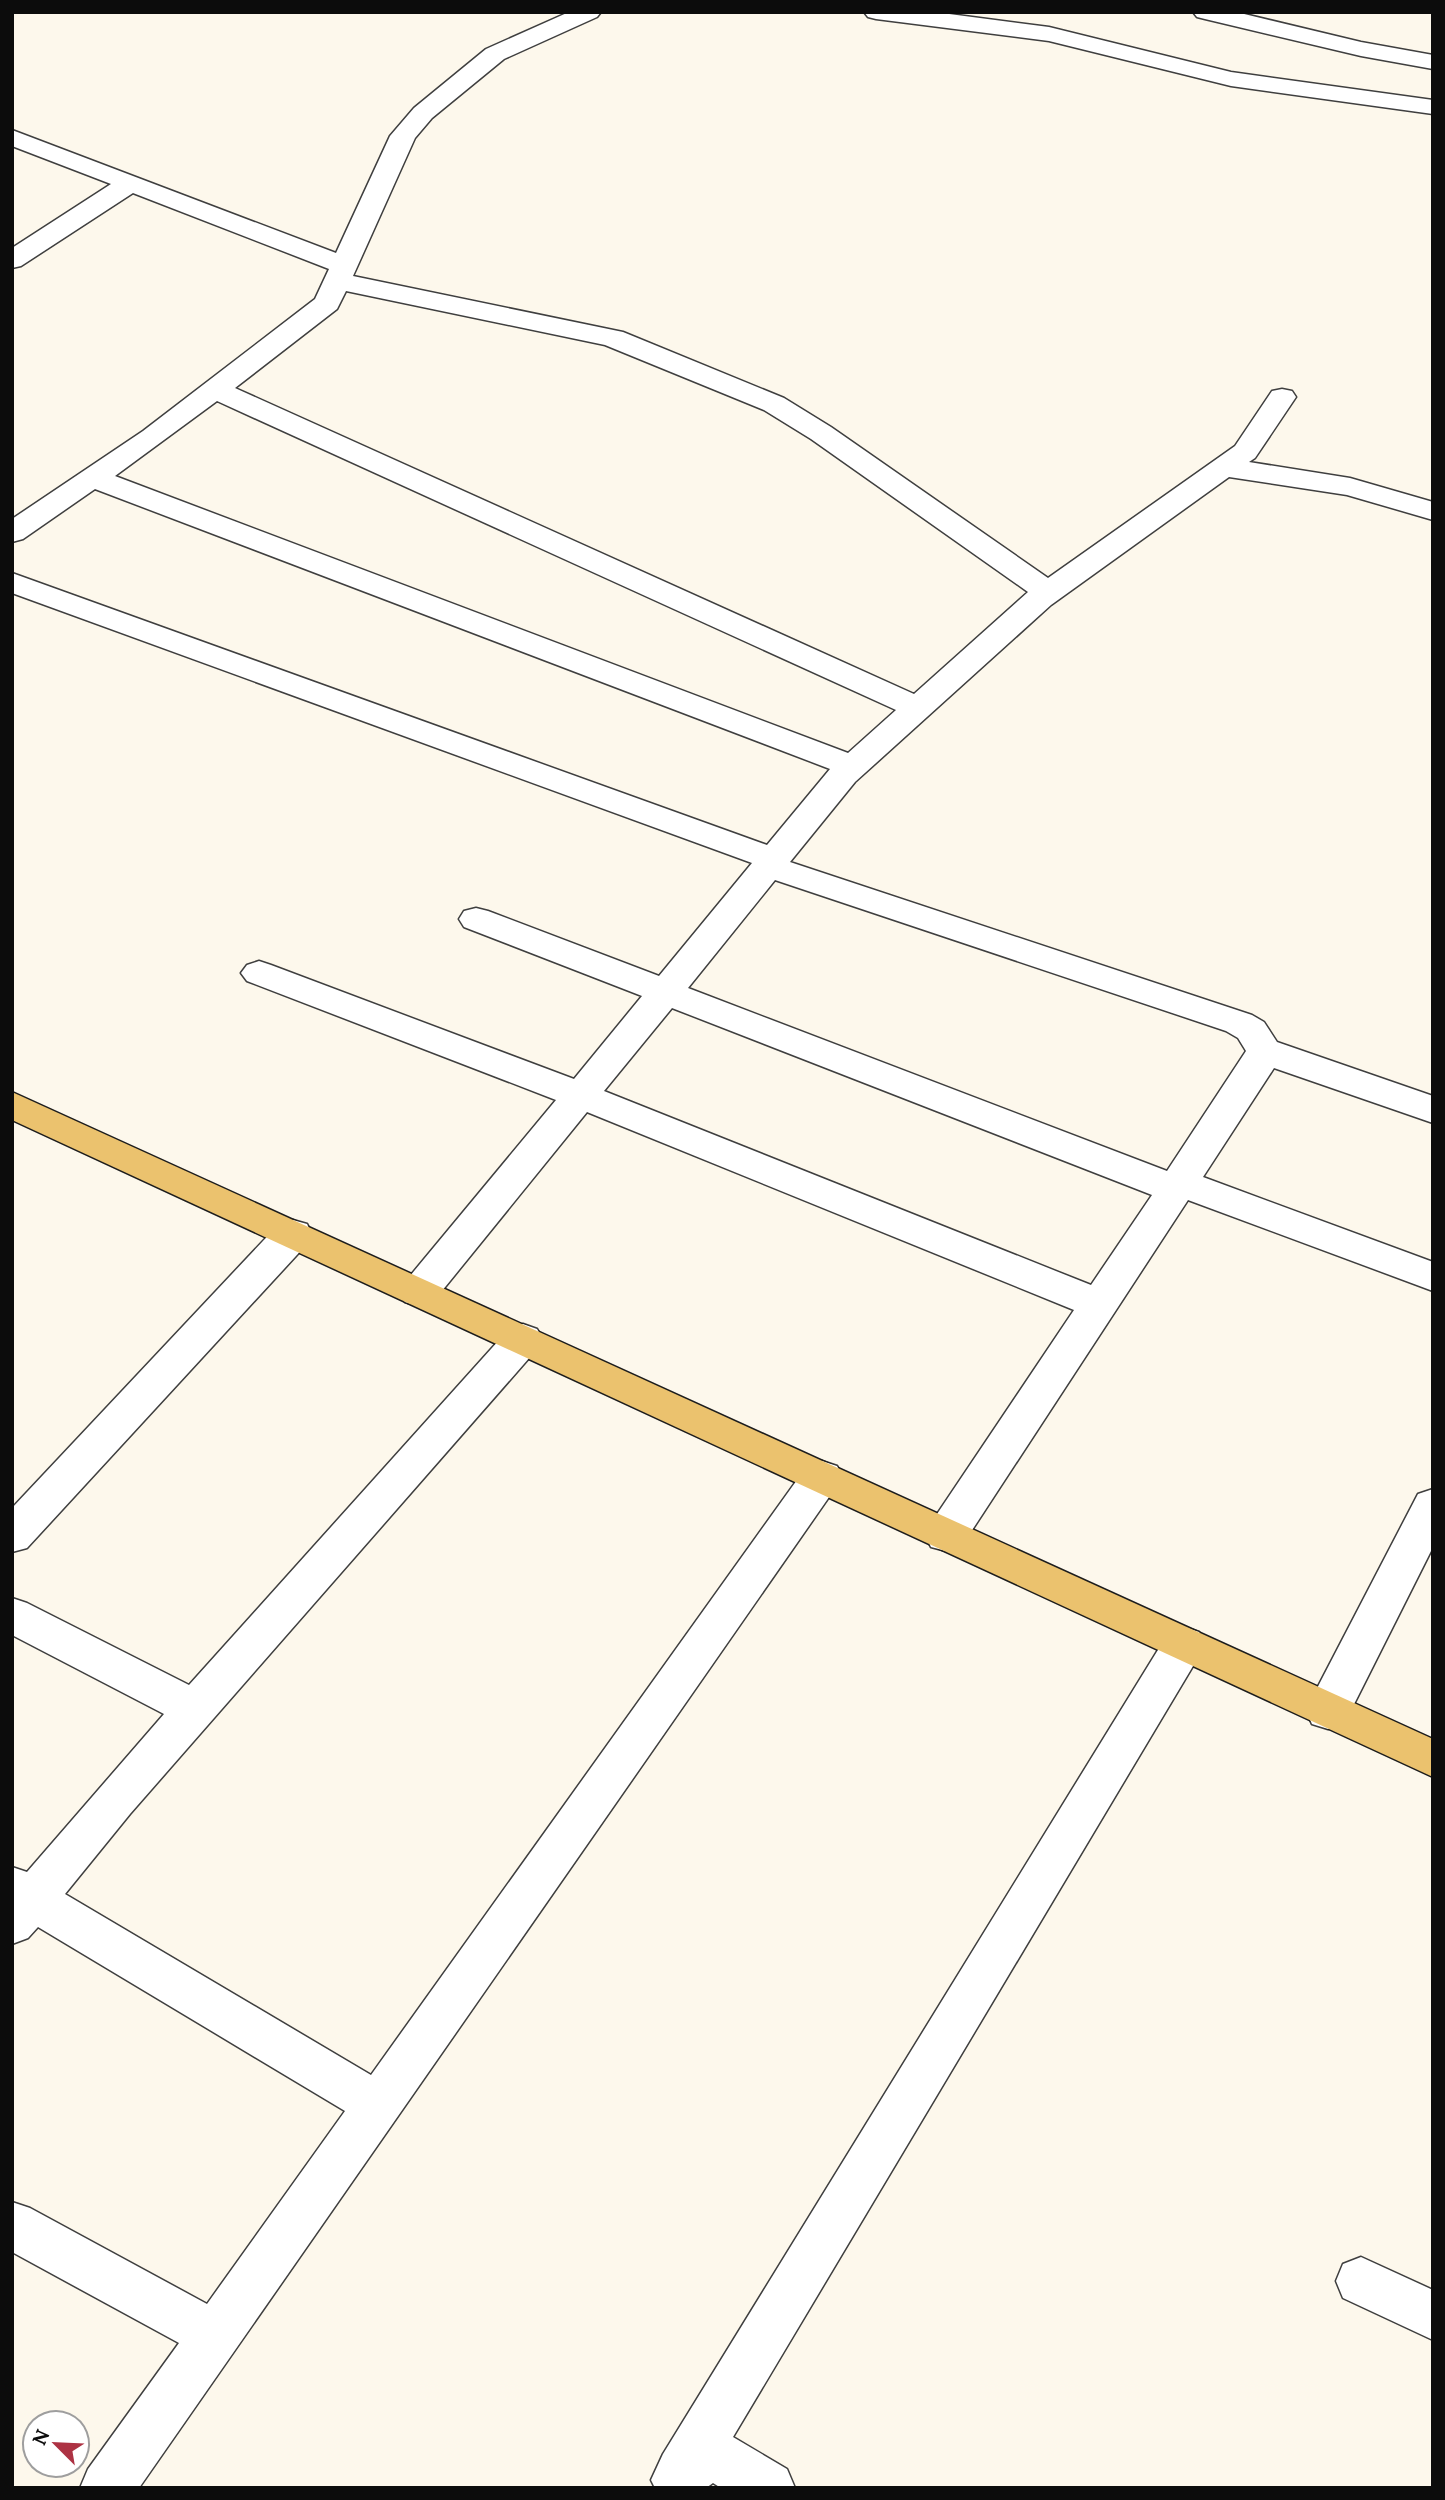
<svg xmlns="http://www.w3.org/2000/svg" width="1445" height="2500" font-family="Lora,serif">
<style>
.lines{fill:none;stroke-linecap:round;stroke-linejoin:round}
.minor-casing{stroke:#3f3f3f;stroke-width:3}
.major-casing{stroke:#1d1d1d;stroke-width:3}
.minor{fill:#fff;fill-rule:evenodd}
.major{fill:#ebc26e;fill-rule:evenodd}
</style>
<rect width="100%" height="100%" fill="#fdf8ec"/>
<g class="lines">
<g class="minor-casing">
<path id="minor" d="M569 12H601L597 17 504 59 432 118 415 138 353 276 623 332 784 398 831 427 1048 578 1235 446 1272 391 1282 389 1292 391 1296 397 1255 458 1249 462 1350 478 1433 502V520L1347 495 1229 477 1051 605 855 782 790 862 1252 1015 1264 1022 1277 1042 1433 1096V1123L1274 1068 1203 1177 1433 1262V1291L1188 1200 961 1547 946 1551 931 1547 925 1535 931 1523 1074 1310 587 1112 433 1302 419 1306 405 1302 399 1292 405 1282 556 1100 247 981 241 973 247 965 259 961 271 965 574 1079 642 996 464 927 459 919 464 911 476 908 488 911 659 976 752 863 12 593V573L767 845 830 769 95 489 23 539 12 542V519L143 431 315 299 329 269 133 193 21 266 12 268V248L111 184 12 146V130L336 253 390 136 414 108 486 49ZM346 291 605 345 764 410 811 439 1028 592 914 694 235 388 337 309ZM217 401 896 710 848 753 115 476ZM775 880 1226 1031 1238 1038 1246 1051 1167 1171 688 988ZM672 1008 1152 1195 1091 1285 604 1091Z
M864 12H934L1049 27 1231 72 1433 100V114L1231 86 1049 41 876 19 868 17Z
M1193 12H1236L1361 42 1433 55V69L1361 56 1205 19 1197 17Z
M293 1220 307 1224 312 1234 307 1244 27 1548 12 1552V1508L279 1224Z
M523 1324 537 1329 543 1339 537 1349 130 1814 65 1894 371 2075 807 1466 822 1461 837 1466 843 1477 139 2488H80L88 2469 179 2343 12 2252V2202L30 2208 207 2304 345 2111 38 1927 28 1938 12 1944V1867L27 1872 164 1714 12 1635V1598L27 1603 189 1685 509 1329Z
M1433 1489V1547L1344 1724 1328 1729 1312 1724 1306 1711 1312 1698 1418 1494Z
M1184 1627 1199 1632 1206 1644 1199 1656 733 2437 787 2469 795 2488H721L713 2483 706 2488H655L651 2480 663 2454 1169 1632Z
M1361 2257 1433 2290V2340L1343 2298 1336 2281 1343 2264Z"/>
</g>
<g class="major-casing">
<path id="major" d="M12 1092 1433 1739V1777L12 1120Z"/>
</g>
<use href="#minor" class="minor"/>
<use href="#major" class="major"/>
</g>
<rect width="1445" height="2500" fill="none" stroke="#0c0c0c" stroke-width="28"/>
<g transform="translate(56 2444) rotate(294)"><circle r="33" fill="#ffffff" stroke="#9e9e9e" stroke-width="2"/>
<path d="M0-5L12 26L0 18L-12 26Z" fill="#ad3243"/>
<text y="-10" font-size="19" font-weight="bold" text-anchor="middle" fill="#0c0c0c">N</text>
</g>
</svg>
